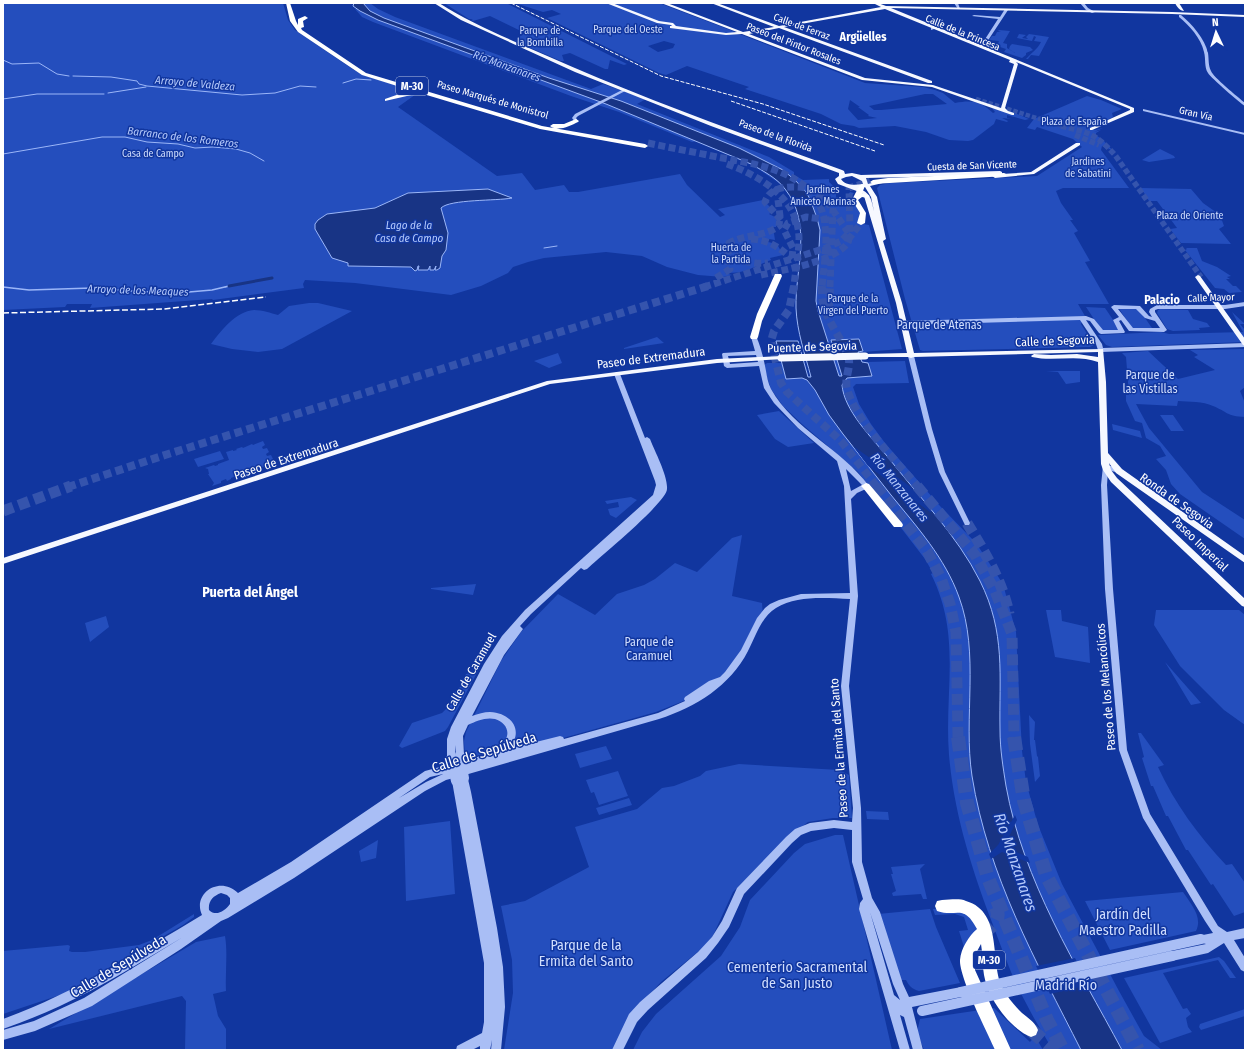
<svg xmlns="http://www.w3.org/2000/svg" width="1248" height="1053" font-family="'Fira Sans Condensed',sans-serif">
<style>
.green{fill:#244ebd;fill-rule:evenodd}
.water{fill:#183485;stroke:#9bb6f8}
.pier{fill:#11369f}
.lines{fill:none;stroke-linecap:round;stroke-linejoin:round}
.stream-far1{stroke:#9bb6f8;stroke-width:1}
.stream{stroke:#9bb6f8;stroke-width:1.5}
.canal{stroke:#183485;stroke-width:3}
.major-tunnel-far1{stroke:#3554ad;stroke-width:4.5;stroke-dasharray:4.5 2;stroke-linecap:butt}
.major-tunnel{stroke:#3554ad;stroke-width:5.5;stroke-dasharray:5.5 2.5;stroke-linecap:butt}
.highway-tunnel-far4{stroke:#3554ad;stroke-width:5.5;stroke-dasharray:5.5 2.5;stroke-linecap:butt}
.highway-tunnel-far3{stroke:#3554ad;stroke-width:7;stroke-dasharray:7 3.5;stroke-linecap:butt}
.highway-tunnel-far2{stroke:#3554ad;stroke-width:8;stroke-dasharray:8 4.5;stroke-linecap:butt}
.highway-tunnel-far1{stroke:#3554ad;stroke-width:11;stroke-dasharray:11 5.5;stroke-linecap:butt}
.highway-tunnel{stroke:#3554ad;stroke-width:14;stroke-dasharray:14 7;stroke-linecap:butt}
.minor{fill:#a9bef5;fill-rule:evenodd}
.major{fill:#f6f8ff;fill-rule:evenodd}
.highway{fill:#fff;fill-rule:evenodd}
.rail-far1{stroke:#fff;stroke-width:1;stroke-dasharray:4 1.5;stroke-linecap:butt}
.rail{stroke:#fff;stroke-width:1.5;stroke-dasharray:6 2.5;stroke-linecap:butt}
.minor-bridge{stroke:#a9bef5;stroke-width:10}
.major-bridge{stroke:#f6f8ff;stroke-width:7}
.labels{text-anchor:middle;stroke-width:3;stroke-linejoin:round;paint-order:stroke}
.far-street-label{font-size:10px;fill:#fff;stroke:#11369f}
.far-park-label{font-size:10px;fill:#d1defe;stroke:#11369f}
.far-water-label{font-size:11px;font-style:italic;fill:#b5c9fb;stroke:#11369f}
.shield{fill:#11369f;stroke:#b8c3e2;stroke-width:1}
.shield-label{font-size:11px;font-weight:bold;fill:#fff}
.far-quarter-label{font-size:12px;font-weight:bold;fill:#fff;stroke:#11369f}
.park-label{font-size:12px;fill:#d1defe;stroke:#11369f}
.street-label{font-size:12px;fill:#fff;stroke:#11369f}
.water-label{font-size:13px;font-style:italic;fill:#b5c9fb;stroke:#11369f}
.quarter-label{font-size:14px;font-weight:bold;fill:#fff;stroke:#11369f}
.near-street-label{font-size:14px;fill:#fff;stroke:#11369f}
.near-park-label{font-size:14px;fill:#d1defe;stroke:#11369f}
.near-water-label{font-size:16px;font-style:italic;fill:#b5c9fb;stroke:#11369f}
</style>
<rect width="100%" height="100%" fill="#11369f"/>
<path class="green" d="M3 3H283L288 20 295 30 354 70 366 76 419 92 398 107 497 176 522 173 535 190 564 185 569 192H578L680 174 687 185 720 217 725 215 718 209 763 200 771 208 772 212 769 214 777 218 776 227H773L775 240 769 239 768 242 777 244 783 255 770 258 771 260C757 265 742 276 726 272L725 273 732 275 723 277 698 275 667 267 642 256 606 252 544 258 528 262 513 267 508 273 481 286 451 295 355 283 305 280 303 284 304 288 213 300 212 299 90 308 92 304H67L65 307 3 310Z
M363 3H370L378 9 395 17 591 89 603 84 646 99 637 104 769 157 794 172V175L803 180 829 179V182L839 191 836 192V197L845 199 850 192 854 193 851 197 860 213 858 223 869 225 902 349 863 352 859 339 831 341 843 376 839 377 818 311 816 301C815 257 832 217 796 181L779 183 751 164 697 141 692 142 619 112 571 96 373 22 362 17 355 9 367 7Z
M444 3H506L627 64 624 65 610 60 608 69H605L570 53 562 55 564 61H561L514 41 518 40 519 37 525 33 490 16 473 21 471 20 473 19H469Z
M515 3H659L733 31 734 32 732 33 742 35 865 83 923 87 935 90 943 93 955 103C972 100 980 101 993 113L995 112 992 108 1006 111 1005 109 1029 119 1025 120 1007 115V118L1012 119 1002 118 1008 121 1007 122 996 119 994 124 973 140 968 141 949 140 926 132 895 126 859 128 854 126 841 124 821 114 745 89 749 87 687 66 666 75 659 73 547 18 561 14 552 10 543 12ZM664 41 675 44 673 48 658 52 648 46ZM925 94H933L947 104 881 110H874L869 106ZM850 100 860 107H858L869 115 868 116 877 118 858 120 848 109Z
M999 30 1010 31 1003 43 1007 44V48L1015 53 1009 49 1010 46 1012 44 1030 47 1033 50 1026 53V55L1022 58 1004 52 1006 49 997 46 999 41 989 40 992 36H995L997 32H1001L998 31Z
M1019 34 1026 35 1022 38 1028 39 1026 37 1029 34 1049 37 1039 56 1031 55 1028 59H1026C1031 53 1037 50 1041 42L1034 41 1036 37 1034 36 1032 41 1017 38Z
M1087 96 1101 100 1122 109 1112 113 1113 117 1091 128 1095 130 1103 128 1094 132 1101 130 1096 133V135L1104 141 1113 151 1102 145 1110 150 1102 146 1101 150 1129 188H1063L1056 191 1061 203 1073 220H1070L1078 231 1074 233 1090 261 1085 262 1109 304H1078L1085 316 1081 324 1094 345 1090 347 923 351 920 350 905 299 877 188 880 185 890 183 1037 176 1082 147 1073 139 1037 127 1035 130 1027 128 1034 119Z
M1160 149 1174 156 1175 158 1149 162 1142 160Z
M1141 188 1191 189 1203 203 1220 215 1224 226 1219 229 1231 244 1181 243 1170 229 1177 228 1157 201H1149Z
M1186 248H1197L1202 261 1217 267 1231 276 1227 277 1230 279H1226L1233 286H1236L1242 292 1229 293 1224 289 1215 288 1185 250 1187 249Z
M309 303H318L352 311 282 349 258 352 232 349 211 344C221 331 236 311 254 310 262 310 271 313 278 315L289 306Z
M1086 307 1105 308 1120 330 1102 331Z
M1118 307 1138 308 1152 328 1133 330Z
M1160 309 1188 310 1193 319 1207 323 1210 327 1199 328 1200 330 1173 331 1167 329 1157 313 1158 310Z
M1232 312 1245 324H1240L1245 330V342L1112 347 1106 345 1098 335 1161 332 1169 334 1243 332Z
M657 337 664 343 624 349V348Z
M1245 349V387L1240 391 1245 403V417C1226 416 1228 412 1213 406 1203 401 1189 402 1178 401L1177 406 1136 404 1149 428 1202 492 1245 520V539L1180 494 1171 484 1166 470 1156 459 1166 456 1160 446 1146 438 1142 423 1135 421 1126 401V395H1129L1126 357 1122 353 1148 351 1178 379 1215 370 1194 357 1198 355 1190 350Z
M558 353 562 363 549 368 534 361Z
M905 361 909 383 856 384 853 387 859 404 871 424 885 443 940 506 976 543 1003 584 1016 632 1022 751 1026 782 1038 825 1062 884 1119 991 1144 1036 1162 1050H1053C1044 1035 1035 1021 1027 1005 1013 980 1003 952 993 925 972 870 954 814 949 755 944 690 962 636 931 574L933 573 925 559 858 472 802 424 783 406 771 389 763 366 767 363H782L787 379 872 376 867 362Z
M1046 371H1080V382L1066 384 1058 372Z
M779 411 814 443 788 447 775 439 757 415Z
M1160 415H1173L1184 431H1171Z
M1112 424 1140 431 1142 438 1113 430Z
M263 441 265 445 262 447 263 449 267 448 269 452 266 454 267 456 271 455 273 459 269 461 270 463 274 462 275 464 267 468 266 466 261 468V470L257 471 256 470 251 471V473L247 474 246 473 241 474V476L237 478 236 476 231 478V479L227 481 226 479 221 481V483L212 486 214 483 208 474H209L208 469 205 468 214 465 215 466 218 465V464L229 460 226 452 233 450V451L237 450 236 449 242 447 243 448 252 444 253 445Z
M220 451 224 459 198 467 194 459Z
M631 497 637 500 616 518 610 515 608 509 619 507 618 502 607 504 605 501Z
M742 535 732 596 762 603 763 616 724 677 686 700 656 712 556 740 465 758 464 741 466 732 501 661 521 632 558 594 595 615 617 594 644 585 655 579 675 563 697 572 732 538Z
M476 584 473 595 431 589V588Z
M1046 610H1061L1062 621 1088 627 1090 663 1055 657Z
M1156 610H1239L1245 615V725L1224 710 1180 666 1154 625Z
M106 616 109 627 90 642 85 623Z
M1165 662 1201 703 1191 705Z
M478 671 448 727 445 731 402 748 399 746 412 723 442 713 448 707 452 695 462 685 466 674Z
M1029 715 1035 722 1034 740H1035L1037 756 1038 757 1040 776 1035 782 1030 744Z
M1138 733H1141L1164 765 1158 767C1175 804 1198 835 1226 865L1232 864 1245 883V912L1234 916 1213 884 1211 885 1188 850H1186L1168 816H1166L1153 786H1151L1142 758 1144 757Z
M606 746 612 759 580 768 575 754Z
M739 764 839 770 849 775 852 818H833L808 822 786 839 733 892 710 942 661 982 634 1011 613 1050H504L513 993 512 960 501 906 525 901 589 867 575 827 637 809 662 788 674 786 700 776 706 771Z
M618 771 628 796 599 805 594 792 591 793 586 780Z
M629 798 632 805 599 815 596 808Z
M866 811 888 812 889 820 867 819Z
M450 821 455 894 406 901 404 827Z
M835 835H843L892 1050H633L642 1032 656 1014 721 956 740 927 750 900 794 853 805 844Z
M378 840 376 858 361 862 359 851Z
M925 864 920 869 927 899H923L921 894 893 896 892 893 896 891 891 874H893L891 867Z
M1183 892C1191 904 1203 917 1196 931L1110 950 1085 901Z
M941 908 965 911 979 928 964 947 959 931 968 930 964 917 955 914 935 915 933 909Z
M930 909 936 927 960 983 919 991C912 989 909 986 906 980H901L878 914Z
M194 914V917L183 925 63 994 3 1014V951L68 945 70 946 69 951 72 952H85L139 945 152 940Z
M225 936C228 954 225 972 226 991L213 994 218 1016 226 1029V1050H185L186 1001 182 996 49 1029 196 942Z
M1219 957 1224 961 1236 978H1230L1218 960 1163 973 1183 1009 1187 1008 1191 1014 1186 1018 1188 1027 1192 1032 1160 1043 1124 978Z
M994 1008 1030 1042 1035 1036 1043 1050H924L917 1032 920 1019Z
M1245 1009V1016L1201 1030 1199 1027 1200 1024Z"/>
<path class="water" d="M354 3H363L370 11 384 18 549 78 621 101 739 148 783 170 796 181 806 192 810 199 817 218 820 230 816 301 818 311 839 376H842L831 340 859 339 863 351 858 352 862 362 868 363 872 376 847 378 842 385C844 410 871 437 887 456 919 497 957 535 980 581 1006 633 999 676 1000 730 1000 749 1003 767 1006 786 1023 881 1077 966 1122 1050H1081C1036 961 988 876 972 776 963 717 980 654 959 597 945 558 917 527 891 495 875 475 859 454 843 434L829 415 815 390 807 380 802 378 786 379 776 341H798L808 377H811C805 354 797 332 796 308 795 269 813 224 785 189 777 178 763 171 751 164L606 104 378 20 360 11 353 6Z
M488 189 512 198C497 201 450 199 441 208L448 233 446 250 442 256 440 268 437 270H435L436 266 434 270H430V266L428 270H418L419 266H418L417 270 415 271 411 267 348 266V263L332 258 315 229V224L318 220 327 214 375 208 408 193Z"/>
<path class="pier" d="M853 446 911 487 932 512H930L868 466Z
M1015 815 1017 820 1004 847 1028 857 1030 863 1002 852 991 859 989 854 998 845Z
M1075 958 1089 985 1050 994 1036 966Z"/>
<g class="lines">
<path class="stream-far1" d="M3 60 12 64 39 63 57 74 69 76
M73 76 111 77 137 81 139 84 147 86 242 95 275 93 300 86 316 87
M343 83 356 79 371 80
M108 93 146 87
M3 99 37 94H104
M3 154 102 137H125L147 142 178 144 195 148 213 147 236 149 250 153 264 161
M544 248 557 246
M225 287 229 286"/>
<path class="stream" d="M3 287 29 290 92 288 146 292 171 289 189 292 212 290 229 286"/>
<path class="canal" d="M229 286 272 278"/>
<path class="major-tunnel-far1" d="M976 99 1065 127"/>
<path class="major-tunnel" d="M1061 126C1089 133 1095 133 1115 155L1201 277
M1075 135 1099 145"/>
<path class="highway-tunnel-far4" d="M399 81 410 84 406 89"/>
<path class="highway-tunnel-far3" d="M648 143C671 148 694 152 717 157 754 164 810 170 823 214 829 238 824 263 822 287
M727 164C760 176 798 198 799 238 799 255 795 271 794 287
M781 220 765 202C770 185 792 186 807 188
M751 239C769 240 779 247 792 259
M848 240 861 223
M733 246 732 252C741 263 755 264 768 263
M792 258 793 248 784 230 788 223 806 217 830 220
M761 275C783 270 833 262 847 244 849 242 849 238 850 235L830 206 816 192
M716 278 730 269 727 250 729 243C745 234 764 237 779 226L780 216 778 200
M704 287 826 248 841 241 850 232 849 188 870 181
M830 287 833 208"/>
<path class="highway-tunnel-far2" d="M794 286 789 310 774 331 771 341 781 383 787 392 841 441 877 487
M822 286C820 316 839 331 848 356 852 366 844 377 847 389 856 421 896 461 918 487
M829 309 830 286
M68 487 165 455 708 286"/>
<path class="highway-tunnel-far1" d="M876 486 927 551 941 578 950 604 956 632 958 738
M917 486 975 555 995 591 1012 634 1014 738
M3 511 71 486
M967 523C984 551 1003 582 1009 614"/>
<path class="highway-tunnel" d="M958 737 967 803 988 878 1047 1020 1063 1050
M1014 737 1024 801 1046 875 1138 1050
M981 934C991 926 1002 922 996 907
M1031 1030 1054 1050"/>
<path class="minor" d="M954 3H958L960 9H958Z
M1080 3H1084L1088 8 1095 12 1092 13 1086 10Z
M1005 9 1008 10 983 48H981L980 47 998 19 972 16 974 15 1000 17Z
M1179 15H1181C1192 24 1205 39 1208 53 1209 59 1208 65 1211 71 1213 77 1238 97 1245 103V106C1240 103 1211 78 1208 73 1204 67 1206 59 1204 52 1201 38 1189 25 1179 17Z
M940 19 943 20 937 28 931 30V28L935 26Z
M624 89 627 90 578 116 576 118 578 121 577 122H575L572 118 575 114Z
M1143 109 1245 133V135L1143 111Z
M1245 302V306L1225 309H1158L1155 310V312L1167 330 1164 332 1129 331 1121 320 1119 321 1125 332 1124 333 1101 334 1099 333 1090 321 1086 320 1102 344 1103 348 1245 343V347L1101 352 1098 350 1096 344 1080 320 904 325 901 323 904 321 1086 316 1094 319 1103 330H1118L1113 320 1119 317 1111 307 1114 305 1140 306 1149 316 1152 317 1149 312 1150 309 1157 305H1225ZM1118 309H1136L1145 318 1155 321 1160 328H1133Z
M754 335 756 336C761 347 764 360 766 371 767 377 768 383 771 389 794 430 842 449 869 486L868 488 857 493 851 499 858 596 849 686 861 808 862 862 872 898 880 912 903 984 909 997 961 987 965 988 966 992 965 996 961 997 912 1007 923 1050H913L904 1017 900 1015 910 1050H900L859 909 860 903 863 899 852 862V830L834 828 811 831 801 835 792 843 744 894 729 927 718 943 706 958 648 1010 637 1022 623 1050H612L629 1014 640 1002 698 952 712 937 722 921 737 888 786 837 795 829 810 823 834 820 852 822 853 808 841 686 850 599C826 598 797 595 776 608 761 617 756 636 748 651 730 686 696 707 659 719L465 775H467L471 792 497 928 503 967 505 1007 501 1050H491L492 1040 490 1050H480V1046L472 1050H456L457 1046 482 1033 484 1022V963L452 781 453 778 456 777 459 778 460 781 461 776 446 780 425 791 294 878 228 918 221 921 181 949 92 1006 35 1031 3 1040V1030L34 1021 84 998 183 937C143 961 103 986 60 1006 41 1015 22 1022 3 1029V1019C74 993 137 954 202 915 192 893 220 875 238 893L291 862 425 771 492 753 493 750C498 748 502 745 505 741 511 731 505 722 495 719 486 717 476 721 468 725L463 736 464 755 463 758 460 759 457 758 456 755 455 745V759L454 762 451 763 448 762 447 759V739L451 727 484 664 502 636 525 610 653 495 656 485 655 481 614 374 615 373 617 372 620 374 645 438 647 437 650 439C655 452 668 476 667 489 667 502 600 557 587 569L584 570 581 568 531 614 520 626 523 629 504 655 472 716C478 714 484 712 490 712 512 713 525 732 508 749L560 736 563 737 564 739 658 713 685 701 684 699 685 697 709 681 720 677 725 672 741 650 757 618 765 608 770 604 779 600 801 594 850 593 844 486 837 461 798 428 774 403 764 388 759 366 727 368 724 366 722 354 723 353 755 351 751 337ZM756 355 758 362 730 364 728 356ZM846 469 862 485 851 491ZM443 774 426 782 399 798 430 777ZM221 893 227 895 230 898V904C225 911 216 917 209 910 208 901 213 896 221 893ZM870 912 893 984 900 1000 894 995Z
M911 354 914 356 932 429 945 472 970 523 969 525H965L964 523 939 472 926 429 908 356Z
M1103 466H1111L1121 469 1122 471 1119 473 1108 470 1107 485 1113 589 1127 750 1150 814 1218 926 1227 932 1245 928V938L1234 940 1245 958V972L1241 970 1224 943 1208 953 1172 961 1168 959 1167 956 1168 953 1172 951 1206 944 1198 942 1196 939 1198 936 1213 933 1205 921 1143 818 1119 750 1105 589 1101 485Z"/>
<path class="major" d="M434 3H439C472 24 509 39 545 55 642 98 742 134 842 170L844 171 845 174 852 173 861 175 1000 171 1002 172V174L1031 172 1076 143H1080V145L1034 174 995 178 992 176 994 175 866 178 868 184 884 180 887 182 870 186 877 197 886 239 883 241 902 303 914 353 1103 349 1106 382 1108 453 1122 469 1245 556V563L1116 473 1109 463 1111 470 1117 478 1245 599V607L1242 606 1111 482 1103 470 1101 464 1098 362C1077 354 1054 362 1032 357L1031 356 1034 354 1051 355 1077 354 1098 357V352L914 357 911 358 908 357H863V355L865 354 907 353 896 303 864 196 862 193 838 184 835 179 839 176V173L711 126 575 72 461 20ZM852 176 862 181 863 184C855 185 845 186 841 179L846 177ZM865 187 871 197 874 211C871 199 871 193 858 188Z
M606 3H612L659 21 673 23 676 26 726 33 737 32 661 3H667L743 32 774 27 711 3H717L779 26 881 7 873 3H878L886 6 1172 12 1245 15V17L1172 14 891 8 1134 108V112L1092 130H1090V128L1130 110V109L1016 62 1018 64 1005 108 1008 111 1014 113V115H1012L932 87 862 80 742 34 726 35 670 28V26H672L671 25 657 23ZM885 9 1010 60 1009 62 1014 64 1001 108 933 85 865 78 749 34 779 28 928 83H932V81L784 27Z
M1175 3H1179L1184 11C1180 11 1177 7 1175 3Z
M1198 275 1200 276 1245 339V346L1243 345 1195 277Z
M781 356 783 357V359L717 363 550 384 3 564V558L547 381 717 359Z"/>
<path class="highway" d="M286 3H290L296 21 298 25V19L305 16 308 18 303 21 304 27 301 28 302 30 366 73 542 126 645 144 648 146 645 148 540 129 420 93 385 101V99L405 92 413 91 362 75 298 32 290 21Z
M576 119 579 121 578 122C570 126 558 132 550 126L553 124H564Z
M1004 173 1006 174V176L873 184 870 182 873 180 888 178Z
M862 184 865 186 862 193 870 196 867 198 862 197 858 200 866 213 865 223 861 225 857 223 860 213 852 200 859 186Z
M775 274H781L782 276 762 321 758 337 757 339H751L750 337 757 314Z
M866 483 869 484 902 523 903 525 902 527H894L863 488 861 486Z
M942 900C950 900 959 898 966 901 1004 912 989 964 1003 989 1008 998 1015 1006 1022 1013 1028 1018 1035 1022 1038 1030L1036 1035 1031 1037C1009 1028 988 998 984 975 982 965 983 954 981 944L975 955V970L1011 1050H995C987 1032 959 977 960 960 961 948 969 936 977 929 963 903 957 918 937 911L935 906 937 901Z"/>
<path class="rail-far1" d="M511 3 661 76 763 104 884 145
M731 101 875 151"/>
<path class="rail" d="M3 313 164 309 266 297"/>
<path class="minor-bridge" d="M460 755 464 778
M451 759 456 781
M961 992 1201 939
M922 1011 1172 956"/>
<path class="major-bridge" d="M781 358 865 356"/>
</g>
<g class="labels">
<g class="far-street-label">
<text transform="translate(802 26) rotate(20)" y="4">Calle de Ferraz</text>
<text transform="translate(963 32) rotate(22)" y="4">Calle de la Princesa</text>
<text transform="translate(794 43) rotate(21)" y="4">Paseo del Pintor Rosales</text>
<text transform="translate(493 99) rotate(16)" y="4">Paseo Marqués de Monistrol</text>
<text transform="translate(1196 113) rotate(13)" y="4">Gran Vía</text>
<text transform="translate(776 135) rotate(20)" y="4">Paseo de la Florida</text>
<text transform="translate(972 165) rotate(-2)" y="4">Cuesta de San Vicente</text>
<text transform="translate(1211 297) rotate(-2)" y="4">Calle Mayor</text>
</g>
<g class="far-park-label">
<text x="628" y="33">Parque del Oeste</text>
<text x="540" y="34">Parque de<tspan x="540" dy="12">la Bombilla</tspan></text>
<text x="1074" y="125">Plaza de España</text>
<text x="153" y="157">Casa de Campo</text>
<text x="1088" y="165">Jardines<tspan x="1088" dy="12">de Sabatini</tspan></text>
<text x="823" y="193">Jardines<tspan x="823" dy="12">Aniceto Marinas</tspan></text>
<text x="1190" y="219">Plaza de Oriente</text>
<text x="731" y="251">Huerta de<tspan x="731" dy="12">la Partida</tspan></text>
<text x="853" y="302">Parque de la<tspan x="853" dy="12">Virgen del Puerto</tspan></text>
</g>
<g class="far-water-label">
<text transform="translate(507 66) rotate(20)" y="4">Río Manzanares</text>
<text transform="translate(195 83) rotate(5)" y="4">Arroyo de Valdeza</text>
<text transform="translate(183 137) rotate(7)" y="4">Barranco de los Romeros</text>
<text x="409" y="229">Lago de la<tspan x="409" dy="13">Casa de Campo</tspan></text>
<text transform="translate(138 290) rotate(2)" y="4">Arroyo de los Meaques</text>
</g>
<g class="shield">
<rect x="396" y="77" width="32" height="18" rx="3"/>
<rect x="973" y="951" width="32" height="18" rx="3"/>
</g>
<g class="shield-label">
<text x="412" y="90">M-30</text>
<text x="989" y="964">M-30</text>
</g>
<g class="far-quarter-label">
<text x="863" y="41">Argüelles</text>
<text x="1162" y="304">Palacio</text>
</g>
<g class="park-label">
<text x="939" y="329">Parque de Atenas</text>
<text x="1150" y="379">Parque de<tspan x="1150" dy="14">las Vistillas</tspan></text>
<text x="649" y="646">Parque de<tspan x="649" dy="14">Caramuel</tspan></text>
</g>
<g class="street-label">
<text transform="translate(1055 341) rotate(-2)" y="4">Calle de Segovia</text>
<text transform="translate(812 347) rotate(-2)" y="4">Puente de Segovia</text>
<text transform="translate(651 358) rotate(-7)" y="4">Paseo de Extremadura</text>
<text transform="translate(286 459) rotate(-18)" y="4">Paseo de Extremadura</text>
<text transform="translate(1177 501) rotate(35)" y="4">Ronda de Segovia</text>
<text transform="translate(1200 544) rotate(44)" y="4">Paseo Imperial</text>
<text transform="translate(471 672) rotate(-60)" y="4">Calle de Caramuel</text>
<text transform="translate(1106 687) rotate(-95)" y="4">Paseo de los Melancólicos</text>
<text transform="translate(839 748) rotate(-94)" y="4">Paseo de la Ermita del Santo</text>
</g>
<g class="water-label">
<text transform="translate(900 487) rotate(51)" y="5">Río Manzanares</text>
</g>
<g class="quarter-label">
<text x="250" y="597">Puerta del Ángel</text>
</g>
<g class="near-street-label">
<text transform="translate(484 752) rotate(-17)" y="5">Calle de Sepúlveda</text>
<text transform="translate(118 966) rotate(-31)" y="5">Calle de Sepúlveda</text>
</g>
<g class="near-park-label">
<text x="1123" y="919">Jardín del<tspan x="1123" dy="16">Maestro Padilla</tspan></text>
<text x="586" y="950">Parque de la<tspan x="586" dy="16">Ermita del Santo</tspan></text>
<text x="797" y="972">Cementerio Sacramental<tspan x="797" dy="16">de San Justo</tspan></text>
<text x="1066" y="990">Madrid Río</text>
</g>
<g class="near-water-label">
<text transform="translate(1016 862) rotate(71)" y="6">Río Manzanares</text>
</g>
</g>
<rect width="1248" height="1053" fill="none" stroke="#ffffff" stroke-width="8"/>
<g transform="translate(1216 32) rotate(356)" stroke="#11369f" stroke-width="3" paint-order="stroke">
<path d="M0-3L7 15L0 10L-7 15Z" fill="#ffffff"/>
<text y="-6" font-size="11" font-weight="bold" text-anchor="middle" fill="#ffffff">N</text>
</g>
</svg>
